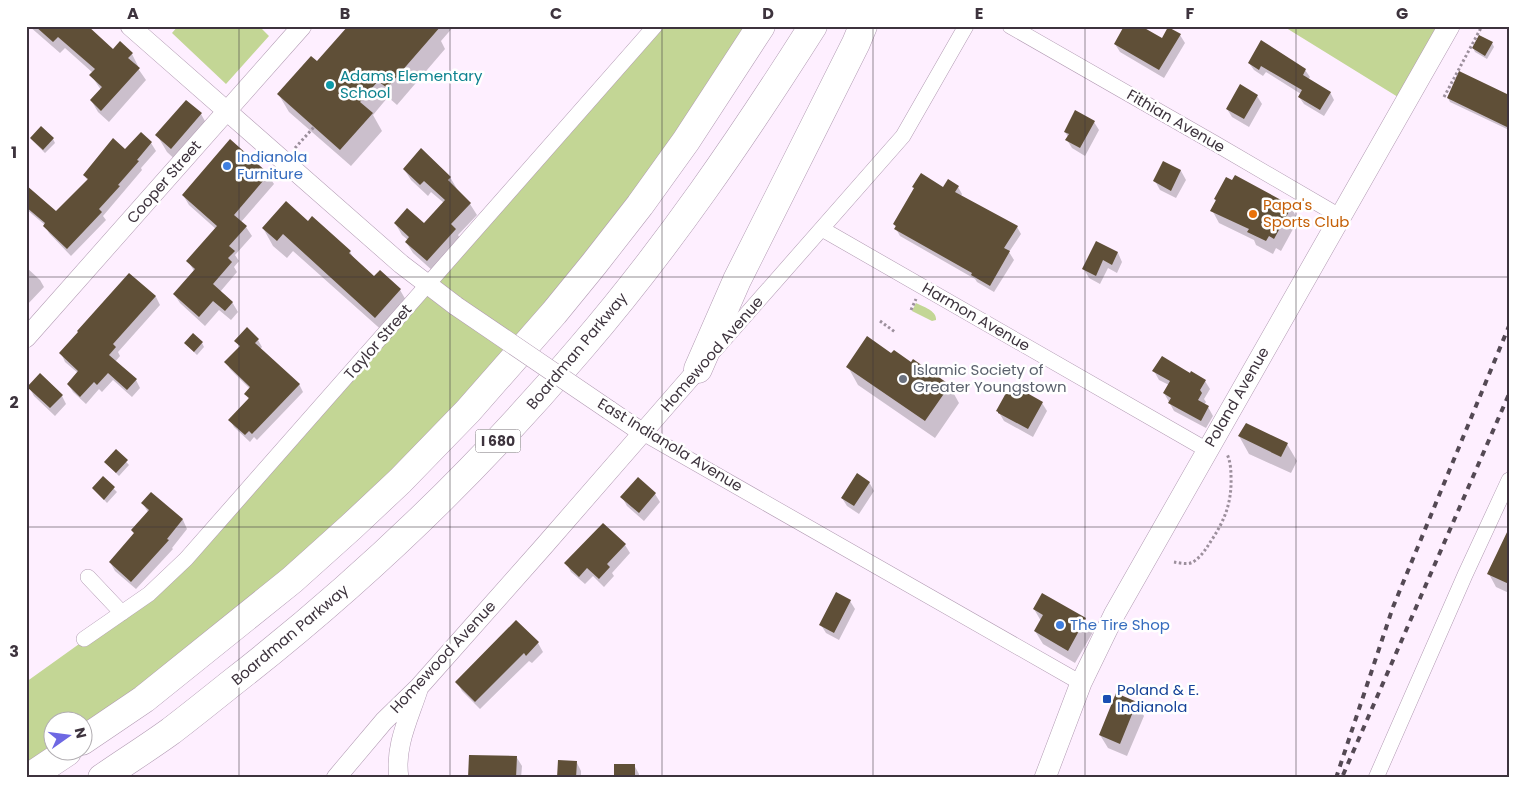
<svg xmlns="http://www.w3.org/2000/svg" width="1535" height="804" font-family="Poppins,sans-serif">
<style>
.green{fill:#c3d695}
.shadow{fill:#0003}
.building{fill:#5f4f37}
.lines{fill:none;stroke-linecap:round;stroke-linejoin:round}
.minor-casing{stroke:#b19ab2;stroke-width:16}
.tertiary-casing{stroke:#b19ab2;stroke-width:20}
.secondary-casing{stroke:#b19ab2;stroke-width:22}
.motorway-casing{stroke:#b19ab2;stroke-width:29}
.path{stroke:#9c8f9c;stroke-width:3;stroke-dasharray:2.5 2.5;stroke-linecap:butt}
.minor{stroke:#fff;stroke-width:15}
.tertiary{stroke:#fff;stroke-width:19}
.secondary{stroke:#fff;stroke-width:21}
.motorway{stroke:#fff;stroke-width:28}
.rail{stroke:#544954;stroke-width:4;stroke-dasharray:6 6;stroke-linecap:butt}
.tertiary-bridge-casing{stroke:#b19ab2;stroke-width:20;stroke-linecap:butt}
.tertiary-bridge{stroke:#fff;stroke-width:19}
.grid{fill:none;stroke:#3d333d;stroke-width:1;stroke-opacity:0.55}
.culture-dot{fill:#0f9aa8;stroke:#fff;stroke-width:2}
.shop-dot{fill:#3f7fe0;stroke:#fff;stroke-width:2}
.food-dot{fill:#e8710a;stroke:#fff;stroke-width:2}
.worship-dot{fill:#6b7280;stroke:#fff;stroke-width:2}
.transit-dot{fill:#1a4fb4;stroke:#fff;stroke-width:2}
.labels{text-anchor:middle;stroke-width:5;stroke-linejoin:round;paint-order:stroke}
.shield{fill:#fff;stroke:#777077;stroke-width:1}
.shield-label{font-size:14px;font-weight:bold;fill:#3d333d}
.culture-label{font-size:15px;fill:#0d838f;stroke:#fff;text-anchor:start}
.street-label{font-size:15px;fill:#3d333d;stroke:#fff}
.shop-label{font-size:15px;fill:#366cbe;stroke:#fff;text-anchor:start}
.food-label{font-size:15px;fill:#c56008;stroke:#fff;text-anchor:start}
.worship-label{font-size:15px;fill:#5b616d;stroke:#fff;text-anchor:start}
.transit-label{font-size:15px;fill:#164399;stroke:#fff;text-anchor:start}
.neatline{fill:none;stroke:#3d333d;stroke-width:2}
.grid-label{font-size:16px;text-anchor:middle;font-weight:bold;fill:#3d333d}
</style>
<rect width="100%" height="100%" fill="#feefff"/>
<path class="green" d="M178 26H259L269 36 226 84 172 33Z
M655 26H761L686 141 400 481 83 741 82 722H52V752L26 778V682L149 594Z
M1283 26H1449L1406 102Z
M916 303C924 307 937 311 936 320L932 321 912 311Z"/>
<path class="shadow" d="M29 26H86L113 51 132 54 138 66 137 67 146 80 109 122 98 112 91 100 101 90 91 75 93 73 65 48 60 53Z
M349 26H454L441 41 445 49 397 105 388 97 373 115 382 131 351 166 289 112 279 95 317 63Z
M1180 35 1185 43 1164 78 1120 52 1115 44 1162 40Z
M1492 43 1494 47 1487 59 1475 52 1473 48Z
M1249 63 1305 70 1310 77 1308 80 1330 92 1334 100 1324 116 1304 104 1299 97 1301 94 1266 72 1263 76 1254 70Z
M1257 96 1262 104 1249 127 1232 117 1227 109Z
M1509 96V130L1450 102 1448 98Z
M187 101 201 114 211 132 181 165 167 152 157 135Z
M1094 122 1099 130 1085 156 1072 148 1067 140 1068 137 1065 132Z
M141 134 151 143 156 151 141 168 142 170 103 216 106 220 71 256 49 233 45 225 26 209V191L57 213 88 181 84 175 125 151Z
M31 139H53L55 143 45 153Z
M230 141 268 175 274 184 241 222 246 227 252 236 235 255 239 261 234 267 237 272 220 292 232 302 238 312 231 320 219 310 205 326 180 303 174 294 194 271 188 261 216 229 189 205 183 195Z
M1164 163 1181 171 1186 180 1176 198 1160 190 1155 181Z
M404 169 450 177 457 189 470 204 477 215 458 235 462 242 434 272 413 253 406 242 408 240 402 235 395 223 424 225 444 203 431 192 428 196 411 180Z
M958 187 962 194 961 196 1017 227 1021 234 1009 252 1014 260 994 292 977 282 975 279 900 236 896 229V228L894 224 944 189Z
M1215 199 1291 207 1298 220 1281 251 1276 248 1273 254 1256 245 1254 240 1219 223 1212 210 1216 202Z
M308 223 350 252 355 260 374 278 380 271 400 290 410 307 386 334 293 251 287 258 273 246 263 228Z
M1097 243 1118 253 1122 262 1117 273 1108 268 1100 284 1089 278 1084 269Z
M26 267 40 280 44 287 26 306Z
M129 275 156 297 160 305 118 352 120 356 115 362 136 380 140 388 132 397 113 380 102 392 99 389 86 404 73 392 68 384 78 373 65 362 61 353Z
M258 340 262 347 260 349 299 384 303 392 257 440 254 437 250 442 234 427 230 420 249 400 246 394 250 389 230 369 226 362 240 348 236 341Z
M185 343H202L204 347 197 355Z
M892 355 912 364 949 385 959 403 935 438 858 385 848 367Z
M1154 371 1191 374 1205 381 1210 389 1204 399 1206 402 1204 405 1208 407 1213 416 1206 428 1174 411 1164 393 1169 385 1159 380Z
M29 387 62 396 66 404 55 416 34 396Z
M1042 403 1047 411 1033 437 1004 421 998 411Z
M1239 436 1287 444 1297 461 1291 473 1249 454Z
M116 451 129 465 119 476 106 463Z
M103 478 117 492 107 503 93 488Z
M869 482 874 491 859 514 847 506 842 498Z
M151 494 183 520 187 529 172 548 173 549 136 589 115 571 110 562 135 534 132 530 148 512 143 504Z
M655 494 660 502 644 521 627 506 622 497Z
M1509 531V593L1496 587 1489 574Z
M625 545 630 553 612 573 614 576 604 587 593 576 585 584 571 572 566 563Z
M850 601 855 609 839 640 826 633 821 625Z
M1034 609 1085 619 1093 632 1075 663 1043 644 1035 631 1041 621Z
M516 621 538 643 543 652 532 663 529 661 480 709 462 691 457 682Z
M1136 703 1144 716 1127 756 1108 748 1100 735Z
M517 758 522 766 521 778H469Z
M577 763 581 771V778H558Z
M634 765 639 774V778H615Z"/>
<path class="building" d="M35 26H88L113 49 120 41 133 53 128 58 140 68 101 111 90 100 102 87 89 75 95 69 58 37 53 42Z
M348 26H441L387 88 378 81 360 102 373 113 340 150 277 94 311 56 317 61Z
M1124 26H1141L1162 38 1168 27 1181 34 1159 70 1114 44Z
M1479 35 1493 42 1485 56 1472 48Z
M1261 40 1306 69 1303 75 1331 92 1320 110 1298 97 1302 90 1261 66 1259 70 1248 63Z
M1459 71 1509 95V128L1447 98Z
M1240 84 1258 95 1244 119 1226 109Z
M186 100 202 113 171 149 155 135Z
M1075 110 1095 121 1080 148 1065 140 1069 134 1064 132Z
M41 126 54 138 43 150 30 138Z
M141 132 152 142 137 160 139 161 118 185 120 186 99 209 102 212 67 249 43 226 45 223 26 207V185L56 211 88 179 83 175 113 138 125 149Z
M230 139 269 174 234 215 247 226 229 246 235 251 228 258 232 262 213 284 233 302 225 311 213 301 199 317 173 294 195 269 186 261 217 226 182 195Z
M421 148 451 177 448 180 471 203 451 224 456 229 427 261 405 242 409 237 394 223 407 208 424 223 445 200 424 181 420 185 403 169Z
M1163 161 1181 170 1171 191 1153 181Z
M921 173 943 187 948 179 959 186 955 192 1018 226 1004 248 1010 251 990 286 971 275 972 273 894 229 896 226 893 224 914 188 912 187Z
M1235 175 1292 206 1274 239 1269 236 1266 241 1247 232 1249 229 1210 211 1216 200 1214 199 1226 177 1232 180Z
M286 201 308 221 312 216 351 251 349 253 374 276 380 270 401 289 375 318 283 234 277 241 262 228Z
M1096 241 1118 252 1112 265 1103 260 1096 276 1082 269Z
M129 273 156 296 113 344 116 347 109 355 137 379 127 390 108 373 97 385 94 382 80 397 67 384 78 371 59 353 78 332 77 331Z
M247 327 259 339 255 343 300 384 252 434 249 431 245 435 228 420 249 398 244 394 250 387 224 362 240 346 234 341Z
M193 333 203 342 194 352 184 343Z
M867 336 891 353 894 350 911 362 913 359 950 385 925 421 846 367Z
M1162 356 1190 373 1191 371 1206 380 1200 390 1202 393 1198 400 1209 406 1201 421 1168 403 1171 398 1163 393 1170 381 1152 371Z
M40 373 63 395 50 408 27 387Z
M1011 384 1043 402 1028 429 998 413V412L996 411Z
M1246 423 1288 443 1281 457 1238 436Z
M116 449 128 460 116 473 104 462Z
M857 473 870 482 854 506 841 498Z
M103 476 115 487 104 500 92 488Z
M638 477 656 493 639 513 620 497Z
M151 492 183 519 167 539 169 540 131 582 109 562 134 533 131 530 149 510 141 503Z
M603 523 626 544 607 564 610 567 599 579 587 568 579 577 564 563Z
M1509 528V584L1487 574Z
M836 592 851 600 834 633 819 625Z
M1042 593 1086 618 1068 651 1034 631 1043 615 1033 609Z
M516 620 539 642 526 656 524 653 475 702 455 682Z
M1116 693 1137 702 1120 744 1099 735Z
M469 755 517 756 516 778H468Z
M558 760 577 761 576 778H557Z
M614 764H635V778H614Z"/>
<g class="lines">
<g class="minor-casing">
<path id="minor" d="M1010 26 1216 144 1341 217
M822 229 1207 450
M715 350 903 136 966 26
M643 433 1081 683
M88 577 122 613
M84 639 149 594 186 559 655 26
M1376 778 1465 575 1509 480"/>
</g>
<g class="tertiary-casing">
<path id="tertiary" d="M130 26 401 264 456 306
M26 338 302 26
M609 410 643 433
M336 778 384 721 419 687 544 546 698 369
M399 778C394 747 409 718 418 690"/>
</g>
<g class="secondary-casing">
<path id="secondary" d="M1045 778 1081 683 1114 615 1449 26"/>
</g>
<g class="motorway-casing">
<path id="motorway" d="M698 369 737 280 856 43 863 26
M82 741 144 699 292 580 351 527 400 481 468 411 554 313 594 264 640 205 686 141 761 26
M28 778 67 752
M102 778C125 762 149 747 171 731 192 715 213 698 233 682 360 583 476 472 580 349 667 248 742 138 813 26"/>
</g>
<path class="path" d="M1444 97 1482 26
M295 148 314 127
M911 310 916 299
M880 321 895 332
M1174 562C1180 563 1188 565 1193 562 1201 557 1206 549 1211 541 1225 520 1232 502 1231 476 1231 469 1230 460 1227 454"/>
<use href="#minor" class="minor"/>
<use href="#tertiary" class="tertiary"/>
<use href="#secondary" class="secondary"/>
<use href="#motorway" class="motorway"/>
<path class="rail" d="M1343 775 1509 394
M1336 778 1393 607 1509 326"/>
<g class="tertiary-bridge-casing">
<path id="tertiary-bridge" d="M456 306 609 410"/>
</g>
<use href="#tertiary-bridge" class="tertiary-bridge"/>
</g>
<path class="grid" d="M239 26V778M450 26V778M662 26V778M873 26V778M1085 26V778M1296 26V778M26 277H1509M26 527H1509"/>
<circle class="culture-dot" cx="330" cy="85" r="5"/>
<g class="shop-dot">
<circle cx="227" cy="166" r="5"/>
<circle cx="1060" cy="625" r="5"/>
</g>
<circle class="food-dot" cx="1253" cy="214" r="5"/>
<circle class="worship-dot" cx="903" cy="379" r="5"/>
<rect class="transit-dot" x="1102" y="694" width="10" height="10" rx="2.5"/>
<g class="labels">
<rect class="shield" x="475.5" y="429.5" width="45" height="23" rx="4"/>
<g class="shield-label">
<text x="498" y="446">I 680</text>
</g>
<g class="culture-label">
<text x="340" y="81">Adams Elementary<tspan x="340" dy="17">School</tspan></text>
</g>
<g class="street-label">
<text transform="translate(1176 121) rotate(30)" y="5">Fithian Avenue</text>
<text transform="translate(164 182) rotate(-49)" y="5">Cooper Street</text>
<text transform="translate(976 317) rotate(30)" y="5">Harmon Avenue</text>
<text transform="translate(378 342) rotate(-49)" y="5">Taylor Street</text>
<text transform="translate(577 351) rotate(-50)" y="5">Boardman Parkway</text>
<text transform="translate(712 354) rotate(-49)" y="5">Homewood Avenue</text>
<text transform="translate(1237 397) rotate(-60)" y="5">Poland Avenue</text>
<text transform="translate(670 445) rotate(31)" y="5">East Indianola Avenue</text>
<text transform="translate(290 635) rotate(-40)" y="5">Boardman Parkway</text>
<text transform="translate(443 657) rotate(-47)" y="5">Homewood Avenue</text>
</g>
<g class="shop-label">
<text x="237" y="162">Indianola<tspan x="237" dy="17">Furniture</tspan></text>
<text x="1070" y="630">The Tire Shop</text>
</g>
<g class="food-label">
<text x="1263" y="210">Papa's<tspan x="1263" dy="17">Sports Club</tspan></text>
</g>
<g class="worship-label">
<text x="913" y="375">Islamic Society of<tspan x="913" dy="17">Greater Youngstown</tspan></text>
</g>
<g class="transit-label">
<text x="1117" y="695">Poland &amp; E.<tspan x="1117" dy="17">Indianola</tspan></text>
</g>
</g>
<rect width="1535" height="804" fill="none" stroke="#ffffff" stroke-width="55"/>
<g transform="translate(68 736) rotate(76)"><circle r="24" fill="#ffffff" stroke="#b1adb1"/>
<path d="M0-4L9 19L0 12L-9 19Z" fill="#6e68e3"/>
<text y="-8" font-size="14" font-weight="bold" text-anchor="middle" fill="#3d333d">N</text>
</g>
<rect x="28" y="28" width="1480" height="748" class="neatline"/>
<g class="grid-label">
<text x="133" y="19">A</text>
<text x="345" y="19">B</text>
<text x="556" y="19">C</text>
<text x="768" y="19">D</text>
<text x="979" y="19">E</text>
<text x="1190" y="19">F</text>
<text x="1402" y="19">G</text>
<text x="14" y="158">1</text>
<text x="14" y="408">2</text>
<text x="14" y="657">3</text>
</g>
</svg>
